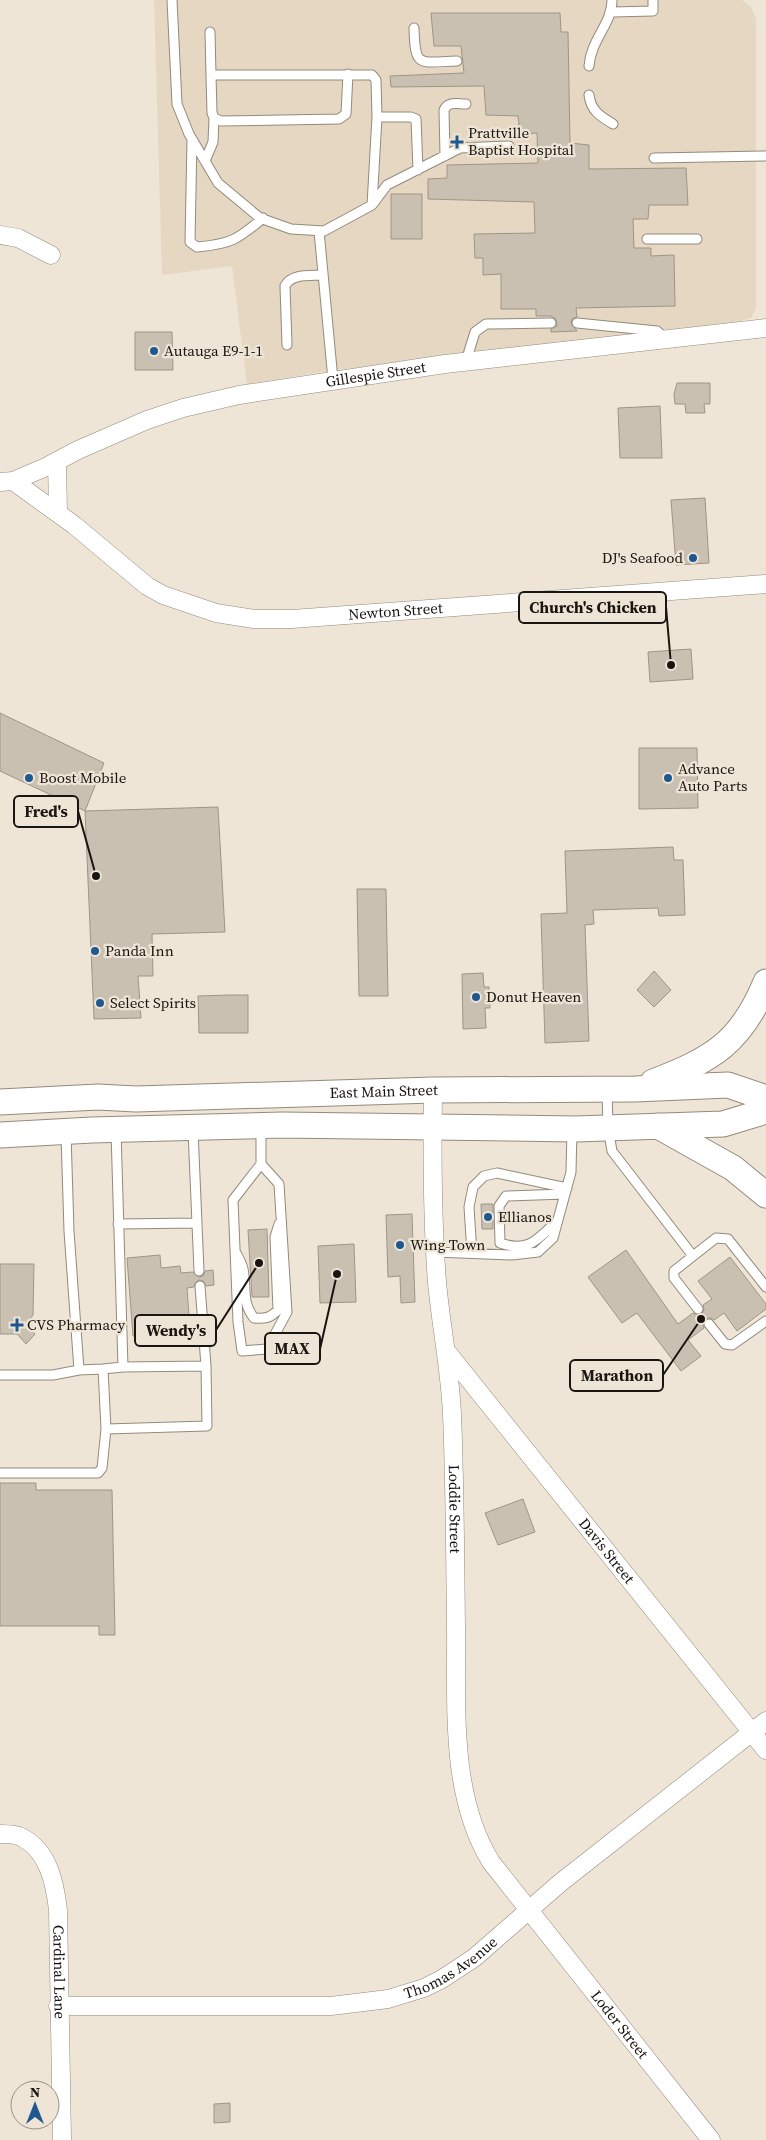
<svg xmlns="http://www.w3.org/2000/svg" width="766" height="2140" font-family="'Source Serif 4',serif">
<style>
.built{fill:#e5d7c2}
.building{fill:#cac0b2;stroke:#9e9587}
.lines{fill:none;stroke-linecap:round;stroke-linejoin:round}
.service-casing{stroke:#938a7c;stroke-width:11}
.minor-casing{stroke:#938a7c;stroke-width:19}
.secondary-casing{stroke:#938a7c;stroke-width:27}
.service{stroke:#fff;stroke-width:9}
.minor{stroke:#fff;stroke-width:18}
.secondary{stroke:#fff;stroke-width:25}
.poi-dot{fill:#1e588f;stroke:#efe5d6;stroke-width:2}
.labels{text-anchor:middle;stroke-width:4.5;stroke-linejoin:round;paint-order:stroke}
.poi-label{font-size:15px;fill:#191510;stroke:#efe5d6;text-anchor:start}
.street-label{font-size:15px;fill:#191510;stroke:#efe5d6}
.leader{fill:none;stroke:#191510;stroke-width:2}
.callout-dot{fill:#191510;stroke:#efe5d6;stroke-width:2}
.callout{fill:#efe5d6;stroke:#191510;stroke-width:2}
.callout-label{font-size:16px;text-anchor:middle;font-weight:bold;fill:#191510}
</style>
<rect width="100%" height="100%" fill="#efe5d6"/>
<path class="built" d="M154 0H742L751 7 756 19V309L751 318 741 321 328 371 247 384 232 266 162 275Z"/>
<path class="building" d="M431 13H560L561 32H568L570 143 589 145V169L686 168 688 205H649L648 219H633L634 248H651V256L674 255 675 306 576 308 577 317 572 319 571 323 577 331 551 332V329L557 326 556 319 551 316H536V309H501V274L483 275V258H475L474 234 535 233 534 202 428 199V179L447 178V165L538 163 537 133 520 134 518 116 486 115 484 86 391 87 390 76 464 73 461 46H434Z
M391 194H422V239H391Z
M135 332H172L173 370H135Z
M677 383H710V404H704L705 413H686L685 404H675L674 394Z
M660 406 662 458H620L618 408Z
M705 498 709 563 676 565 671 500Z
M691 649 693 679 650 682 648 652Z
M0 713 104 763 85 811 0 771Z
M639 748H697L698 808 639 809Z
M218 807 225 932 152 934 153 976H138L141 1018 94 1019 85 811Z
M673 847 674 860H683L685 915 659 916 658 908 593 910 594 924 585 925 589 1041 545 1043 541 914 567 913 565 851Z
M357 889H386L388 996H359Z
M654 971 671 990 654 1007 637 990Z
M483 973 484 987H489L490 1008H485L486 1028 463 1029 462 974Z
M230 995H248V1033H199L198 996Z
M481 1204H493V1229H482Z
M412 1214 415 1302 401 1303 400 1276 388 1277 386 1215Z
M267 1229 269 1297H252L248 1230Z
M354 1244 356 1302 320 1303 318 1246Z
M626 1250 678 1324 693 1313 698 1315 702 1314 704 1309 703 1305 712 1299 698 1281 730 1257 766 1304V1309L737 1331 724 1313 714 1320 711 1318 706 1319 703 1322 704 1328 688 1340 701 1356 681 1371 637 1313 622 1323 588 1277Z
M160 1255 161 1268 180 1266 181 1273 193 1272 199 1277 203 1276 205 1271 213 1270 214 1285 206 1286 203 1281 199 1280 195 1283 194 1287 187 1288 190 1331 133 1336 127 1258Z
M0 1264H34L33 1315 26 1324 35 1334 26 1344 17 1334H0Z
M0 1483H36V1490H112L115 1635H99V1626H0Z
M523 1499 535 1532 498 1545 485 1513Z
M230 2103V2122L214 2123V2104Z"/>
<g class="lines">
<g class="service-casing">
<path id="service" d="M172 0 177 104 189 134 218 183 260 218 291 229 324 231 372 205 387 185 460 148 509 146
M612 12 653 11V0
M414 28C415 69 419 62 457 61
M210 32 211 75
M589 66C591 39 612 24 612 0
M348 74 346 114 339 119 221 121 214 118 212 113 211 75H372L376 80 377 117
M589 95C591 111 600 116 613 124
M192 139 190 242 197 247C231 244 237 240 263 218
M445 156 444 110C448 101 457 104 466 104
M654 158 766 156
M205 161 213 142 214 118
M372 205 377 117H411L416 119 418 170
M319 231 333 380
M647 239H697
M577 323 657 331 665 338
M287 345 285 286C291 273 311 276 323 275
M466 361 475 332 486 324 551 323
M607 1090 608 1128 612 1151 693 1256 716 1238 728 1239 766 1287
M261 1128V1164L233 1200 238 1322 242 1351 267 1349 287 1312 279 1184 261 1164
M193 1130 199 1271
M66 1134 69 1231 79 1370
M558 1220C538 1239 529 1253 500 1243L499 1206 506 1196 565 1194
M118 1224 197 1223
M235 1251C238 1257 242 1263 243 1269 247 1288 241 1301 254 1318 265 1319 270 1318 278 1310L275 1237 279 1224
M435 1252 512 1255 538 1252 553 1238 571 1172 572 1130
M472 1253 469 1207 473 1187 484 1176 497 1173 567 1188
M693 1256 674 1271V1278L698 1309
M200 1286 206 1366
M709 1324 725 1344 732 1345 766 1321
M103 1369 123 1367
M0 1375H53L79 1370 103 1369 106 1429 102 1468 98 1473H0
M106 1429 207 1426 206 1366 123 1367 116 1131"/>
</g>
<g class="minor-casing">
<g id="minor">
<path d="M0 235 18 238 51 255"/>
<path d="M57 461 58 512"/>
<path id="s1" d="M13 481 74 525 147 586 163 595 216 613 254 619H292L766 584"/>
<path id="s2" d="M0 482 13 481 46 467 78 450 147 420 183 408 239 395 445 364 766 328"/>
<path id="s3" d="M433 1090C432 1155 432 1218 437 1282 441 1326 450 1370 452 1414 455 1485 455 1555 456 1626 457 1703 449 1794 491 1862L711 2140"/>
<path id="s4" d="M447 1352 766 1750"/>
<path id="s5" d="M0 1834C6 1834 18 1834 23 1838 49 1852 55 1884 58 1910L62 2140"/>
<path id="s6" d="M58 2006H331L388 1999 424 1988 442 1979 474 1958 560 1883 766 1721"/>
</g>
</g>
<g class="secondary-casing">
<g id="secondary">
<path d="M653 1082C713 1059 741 1043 766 982"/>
<path id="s7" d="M0 1102 98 1097 136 1099 433 1090 635 1089 728 1085 766 1098"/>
<path d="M658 1126 733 1168 766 1195"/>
<path d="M0 1135 92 1130 282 1125 576 1129 723 1124 766 1111"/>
</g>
</g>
<use href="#service" class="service"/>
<use href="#minor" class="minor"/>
<use href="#secondary" class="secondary"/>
</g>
<g class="poi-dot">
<path d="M454.5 134.5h5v5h5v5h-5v5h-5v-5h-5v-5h5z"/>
<circle cx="154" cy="351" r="5"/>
<circle cx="693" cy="558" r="5"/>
<circle cx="29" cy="778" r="5"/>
<circle cx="668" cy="778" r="5"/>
<circle cx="95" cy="951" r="5"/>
<circle cx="476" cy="997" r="5"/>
<circle cx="100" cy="1003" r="5"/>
<circle cx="488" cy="1217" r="5"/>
<circle cx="400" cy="1245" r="5"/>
<path d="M14.5 1317.5h5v5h5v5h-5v5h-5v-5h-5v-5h5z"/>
</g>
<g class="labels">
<g class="poi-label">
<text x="468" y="138">Prattville<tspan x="468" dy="17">Baptist Hospital</tspan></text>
<text x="164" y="356">Autauga E9-1-1</text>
<text x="683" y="563" text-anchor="end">DJ's Seafood</text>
<text x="678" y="774">Advance<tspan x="678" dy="17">Auto Parts</tspan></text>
<text x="39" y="783">Boost Mobile</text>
<text x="105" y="956">Panda Inn</text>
<text x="486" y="1002">Donut Heaven</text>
<text x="110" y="1008">Select Spirits</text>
<text x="498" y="1222">Ellianos</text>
<text x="410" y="1250">Wing Town</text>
<text x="27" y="1330">CVS Pharmacy</text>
</g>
<g class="street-label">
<text dy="5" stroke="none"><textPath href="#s2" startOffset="394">Gillespie Street</textPath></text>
<text dy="5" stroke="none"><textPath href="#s1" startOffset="425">Newton Street</textPath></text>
<text dy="5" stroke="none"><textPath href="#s7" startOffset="384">East Main Street</textPath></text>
<text dy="5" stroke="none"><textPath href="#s3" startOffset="420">Loddie Street</textPath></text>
<text dy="5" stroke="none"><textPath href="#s4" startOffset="255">Davis Street</textPath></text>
<text dy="5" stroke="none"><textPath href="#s6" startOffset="401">Thomas Avenue</textPath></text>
<text dy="5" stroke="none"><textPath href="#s5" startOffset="169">Cardinal Lane</textPath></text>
<text dy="5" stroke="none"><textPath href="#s3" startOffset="986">Loder Street</textPath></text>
</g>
</g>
<path class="leader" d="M671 665L666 607M96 876L78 811M259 1263L216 1330M337 1274L320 1349M701 1319L663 1375"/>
<g class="callout-dot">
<circle cx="671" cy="665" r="5"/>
<circle cx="96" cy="876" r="5"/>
<circle cx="259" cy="1263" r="5"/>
<circle cx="337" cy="1274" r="5"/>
<circle cx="701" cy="1319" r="5"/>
</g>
<g class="callout">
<rect x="519" y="592" width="147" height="31" rx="5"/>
<rect x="14" y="796" width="64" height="31" rx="5"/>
<rect x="135" y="1315" width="81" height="31" rx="5"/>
<rect x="265" y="1333" width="55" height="31" rx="5"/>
<rect x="570" y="1360" width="93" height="31" rx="5"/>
</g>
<g class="callout-label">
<text x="593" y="613">Church's Chicken</text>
<text x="46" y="817">Fred's</text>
<text x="176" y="1336">Wendy's</text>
<text x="292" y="1354">MAX</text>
<text x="617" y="1381">Marathon</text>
</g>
<g transform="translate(35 2105)"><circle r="24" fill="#efe5d6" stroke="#999287"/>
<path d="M0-4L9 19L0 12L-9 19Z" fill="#1e588f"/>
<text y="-8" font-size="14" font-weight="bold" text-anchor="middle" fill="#191510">N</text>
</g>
</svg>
